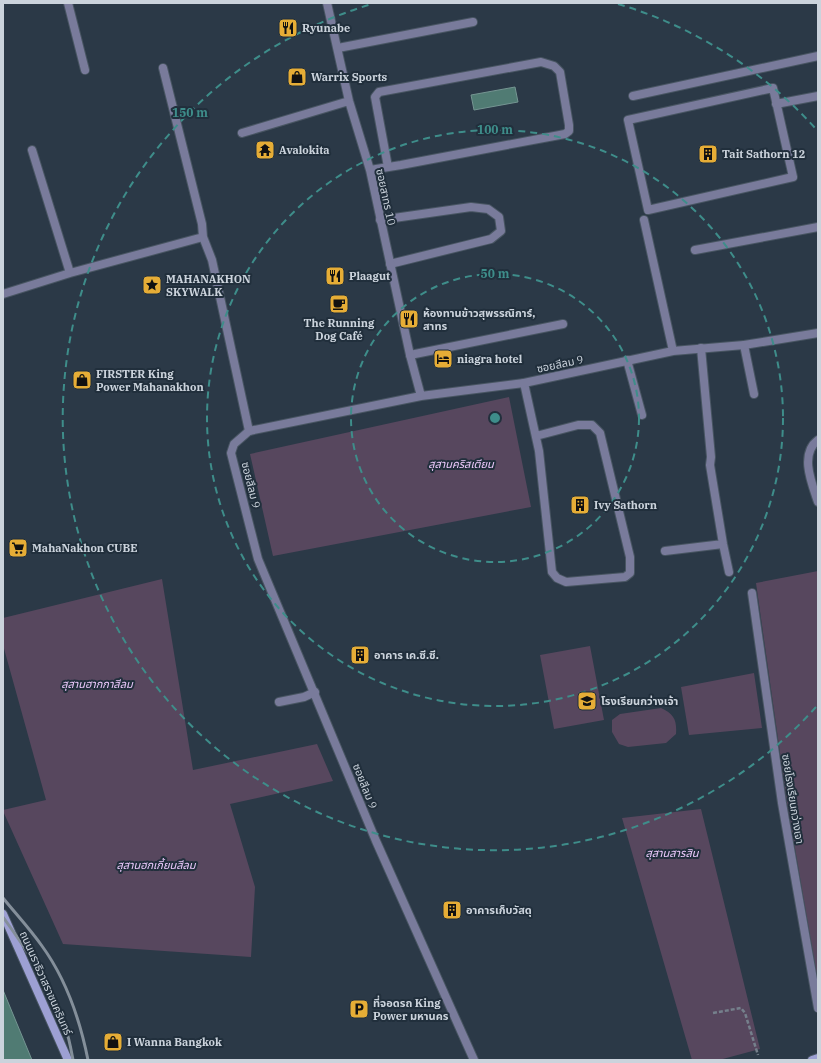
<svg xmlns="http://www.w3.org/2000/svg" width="821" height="1063" font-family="'IBM Plex Serif','Noto Sans Thai',serif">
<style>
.green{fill:#57475e}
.water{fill:#507b73;stroke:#759592}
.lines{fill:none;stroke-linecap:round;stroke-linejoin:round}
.lane-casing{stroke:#485562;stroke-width:10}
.street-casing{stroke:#485562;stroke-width:10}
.secondary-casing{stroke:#485562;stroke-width:10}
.path{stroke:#75808c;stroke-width:2.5;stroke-dasharray:4 2;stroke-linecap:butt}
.lane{stroke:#797b9b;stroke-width:8}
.street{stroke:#797b9b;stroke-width:8}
.secondary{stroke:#9da0d3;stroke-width:8}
.rail{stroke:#848f9a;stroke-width:3}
.ring{fill:none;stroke:#3e8d8a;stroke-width:2;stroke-dasharray:7 5}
.labels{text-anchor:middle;stroke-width:4;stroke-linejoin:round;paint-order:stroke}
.poi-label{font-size:11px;font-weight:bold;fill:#cbd3dc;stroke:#212f3c;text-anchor:start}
.street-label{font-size:11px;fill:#cbd3dc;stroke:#212f3c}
.park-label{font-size:11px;font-style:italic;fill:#ebc8fb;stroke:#212f3c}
.centre{fill:#3e8d8a;stroke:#212f3c;stroke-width:2}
.ring-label{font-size:12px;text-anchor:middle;font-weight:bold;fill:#3e8d8a;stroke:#212f3c;stroke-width:4;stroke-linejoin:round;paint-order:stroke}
</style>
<rect width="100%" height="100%" fill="#2b3947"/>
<path class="green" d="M509 397 531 507 273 556 250 454Z
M818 571V982L787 802 756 583Z
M162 579 193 770 317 744 333 781 230 804 255 887 251 957 63 944 3 811V810L46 800 3 645V618Z
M590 646 604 720 554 729 540 655Z
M754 673 762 728 689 735 681 687Z
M661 708C674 714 677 720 676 734L666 743 628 747 619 744 612 732V720L620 714Z
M701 809 760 1049 719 1060H692L622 818Z"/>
<path class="water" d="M515 87 518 102 474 110 471 95Z
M3 990 32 1060H3Z"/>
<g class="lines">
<g class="lane-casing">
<path id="lane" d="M68 3 85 70
M338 48 473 22
M163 68 202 224 203 237
M32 150 70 273
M380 220 471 207 488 209 499 217 501 231 491 239 390 264
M3 294 70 273 203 237 212 260 249 431
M744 345 754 394
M701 348 711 457 710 465 723 544 729 572
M410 355 563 324
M627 360 642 415
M524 383 539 451 552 572 557 578 566 582 625 577 630 573V557L600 433 592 425H578L536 436
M665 551 723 544
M752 593 782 803 818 1008
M279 702 304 697 315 692"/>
</g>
<g class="street-casing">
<path id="street" d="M327 3 349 101 370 170 410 355 421 396
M773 88 793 177 648 210 628 120Z
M633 96 818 56
M776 104 818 96
M242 133 349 101
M370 170 401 165 565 134 569 131V125L560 72 554 66 541 62 379 92 375 97 388 167
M644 220 673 351
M695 250 818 227
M818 440C799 454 812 484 818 502
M474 1060 376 841 258 559 231 453 234 444 249 431 421 396 524 383 673 351 744 345 818 333"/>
</g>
<g class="secondary-casing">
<path id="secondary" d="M3 914 68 1060
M812 1060 818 1058"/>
</g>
<path class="path" d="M713 1013 741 1008 745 1013 758 1055"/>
<use href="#lane" class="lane"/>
<use href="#street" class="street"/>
<use href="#secondary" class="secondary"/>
<path class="rail" d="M3 898C16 914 30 929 42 946 66 979 80 1020 88 1060
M3 917C28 952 52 986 65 1027 69 1037 71 1049 73 1060"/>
</g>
<g class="ring">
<circle cx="495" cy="418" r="144"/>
<circle cx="495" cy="418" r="288"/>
<path d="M816 707A432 432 0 1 1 372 4M618 4A432 432 0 0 1 816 129"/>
</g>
<defs>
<g id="restaurant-square" transform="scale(1)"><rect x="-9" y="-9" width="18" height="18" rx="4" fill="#e6ad36" stroke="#212f3c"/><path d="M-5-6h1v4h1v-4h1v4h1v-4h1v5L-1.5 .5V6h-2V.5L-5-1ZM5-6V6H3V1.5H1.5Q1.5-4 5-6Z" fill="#111"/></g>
<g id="shop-square" transform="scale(1)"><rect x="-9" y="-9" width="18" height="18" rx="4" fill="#e6ad36" stroke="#212f3c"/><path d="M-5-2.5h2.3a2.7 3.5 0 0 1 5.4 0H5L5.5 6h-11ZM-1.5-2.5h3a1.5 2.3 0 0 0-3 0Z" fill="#111"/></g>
<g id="temple-square" transform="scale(1)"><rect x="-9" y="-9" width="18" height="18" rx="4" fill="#e6ad36" stroke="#212f3c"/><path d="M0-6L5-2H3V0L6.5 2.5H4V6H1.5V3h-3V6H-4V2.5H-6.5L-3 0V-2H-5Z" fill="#111"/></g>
<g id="building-square" transform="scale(1)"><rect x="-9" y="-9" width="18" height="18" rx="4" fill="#e6ad36" stroke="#212f3c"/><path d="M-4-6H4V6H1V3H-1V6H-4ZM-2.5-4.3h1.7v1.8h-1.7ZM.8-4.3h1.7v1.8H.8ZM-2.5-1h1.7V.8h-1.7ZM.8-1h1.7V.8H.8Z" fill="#111"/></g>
<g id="sight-square" transform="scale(1)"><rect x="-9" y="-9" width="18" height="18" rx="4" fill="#e6ad36" stroke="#212f3c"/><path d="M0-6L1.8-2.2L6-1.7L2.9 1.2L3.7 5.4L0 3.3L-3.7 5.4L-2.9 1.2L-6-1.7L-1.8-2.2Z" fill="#111"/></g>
<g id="cafe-square" transform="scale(1)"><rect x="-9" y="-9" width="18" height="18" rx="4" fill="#e6ad36" stroke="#212f3c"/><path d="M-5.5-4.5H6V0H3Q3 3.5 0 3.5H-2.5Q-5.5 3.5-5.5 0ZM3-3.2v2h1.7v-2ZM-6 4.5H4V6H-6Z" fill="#111"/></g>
<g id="hotel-square" transform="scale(1)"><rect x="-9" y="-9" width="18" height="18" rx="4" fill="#e6ad36" stroke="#212f3c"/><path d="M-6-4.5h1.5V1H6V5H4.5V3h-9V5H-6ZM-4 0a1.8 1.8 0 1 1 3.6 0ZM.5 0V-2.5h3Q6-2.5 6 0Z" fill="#111"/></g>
<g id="supermarket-square" transform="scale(1)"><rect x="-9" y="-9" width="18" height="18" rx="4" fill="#e6ad36" stroke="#212f3c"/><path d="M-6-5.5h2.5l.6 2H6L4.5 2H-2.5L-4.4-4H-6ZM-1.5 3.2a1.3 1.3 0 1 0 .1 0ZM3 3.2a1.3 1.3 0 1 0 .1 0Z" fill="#111"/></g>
<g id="school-square" transform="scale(1)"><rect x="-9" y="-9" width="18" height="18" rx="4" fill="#e6ad36" stroke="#212f3c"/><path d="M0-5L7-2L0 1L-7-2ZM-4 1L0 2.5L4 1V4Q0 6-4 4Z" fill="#111"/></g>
<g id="parking-square" transform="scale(1)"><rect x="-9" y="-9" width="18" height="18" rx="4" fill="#e6ad36" stroke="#212f3c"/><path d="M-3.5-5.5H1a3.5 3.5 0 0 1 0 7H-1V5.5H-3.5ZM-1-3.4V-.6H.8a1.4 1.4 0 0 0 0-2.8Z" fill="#111"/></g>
</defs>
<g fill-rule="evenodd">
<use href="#restaurant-square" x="288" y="28"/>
<use href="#shop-square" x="297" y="77"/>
<use href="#temple-square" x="265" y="150"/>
<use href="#building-square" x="708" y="154"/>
<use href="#restaurant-square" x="335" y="276"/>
<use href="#sight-square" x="152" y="285"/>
<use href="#cafe-square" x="339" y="304"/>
<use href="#restaurant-square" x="409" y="319"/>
<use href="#hotel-square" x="443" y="359"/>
<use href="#shop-square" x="82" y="380"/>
<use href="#building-square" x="580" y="505"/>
<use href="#supermarket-square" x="18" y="548"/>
<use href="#building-square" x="360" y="655"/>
<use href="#school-square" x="587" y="701"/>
<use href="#building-square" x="452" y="910"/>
<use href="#parking-square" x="359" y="1009"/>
<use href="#shop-square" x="113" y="1042"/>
</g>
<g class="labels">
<g class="poi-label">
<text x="302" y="32">Ryunabe</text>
<text x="311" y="81">Warrix Sports</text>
<text x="279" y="154">Avalokita</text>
<text x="722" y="158">Tait Sathorn 12</text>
<text x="349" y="280">Plaagut</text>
<text x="166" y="283">MAHANAKHON<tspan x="166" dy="13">SKYWALK</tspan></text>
<text x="423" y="317">ห้องทานข้าวสุพรรณิการ์,<tspan x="423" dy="13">สาทร</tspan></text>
<text x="339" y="327" text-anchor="middle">The Running<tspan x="339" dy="13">Dog Café</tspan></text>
<text x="457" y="363">niagra hotel</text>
<text x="96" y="378">FIRSTER King<tspan x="96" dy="13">Power Mahanakhon</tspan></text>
<text x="594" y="509">Ivy Sathorn</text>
<text x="32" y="552">MahaNakhon CUBE</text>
<text x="374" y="659">อาคาร เค.ซี.ซี.</text>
<text x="601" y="705">โรงเรียนกว่างเจ้า</text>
<text x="466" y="914">อาคารเก็บวัสดุ</text>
<text x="373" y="1007">ที่จอดรถ King<tspan x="373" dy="13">Power มหานคร</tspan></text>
<text x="127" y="1046">I Wanna Bangkok</text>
</g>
<g class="street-label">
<text transform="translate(386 197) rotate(78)" y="4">ซอยสาทร 10</text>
<text transform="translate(560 364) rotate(-12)" y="4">ซอยสีลม 9</text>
<text transform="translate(251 485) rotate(76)" y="4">ซอยสีลม 9</text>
<text transform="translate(365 786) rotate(68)" y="4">ซอยสีลม 9</text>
<text transform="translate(793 799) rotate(81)" y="4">ซอยโรงเรียนกว่างเจา</text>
<text transform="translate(46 983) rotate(66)" y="4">ถนนนราธิวาสราชนครินทร์</text>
</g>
<g class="park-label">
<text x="461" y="468">สุสานคริสเตียน</text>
<text x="97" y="688">สุสานฮากกาสีลม</text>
<text x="672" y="857">สุสานสารสิน</text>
<text x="156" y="869">สุสานฮกเกี้ยนสีลม</text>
</g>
</g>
<circle cx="495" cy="418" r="6" class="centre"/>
<g class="ring-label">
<text x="190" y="117">150 m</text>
<text x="495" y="134">100 m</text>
<text x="495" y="278">50 m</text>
</g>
<rect width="821" height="1063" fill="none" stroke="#cbd3dc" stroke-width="8"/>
</svg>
